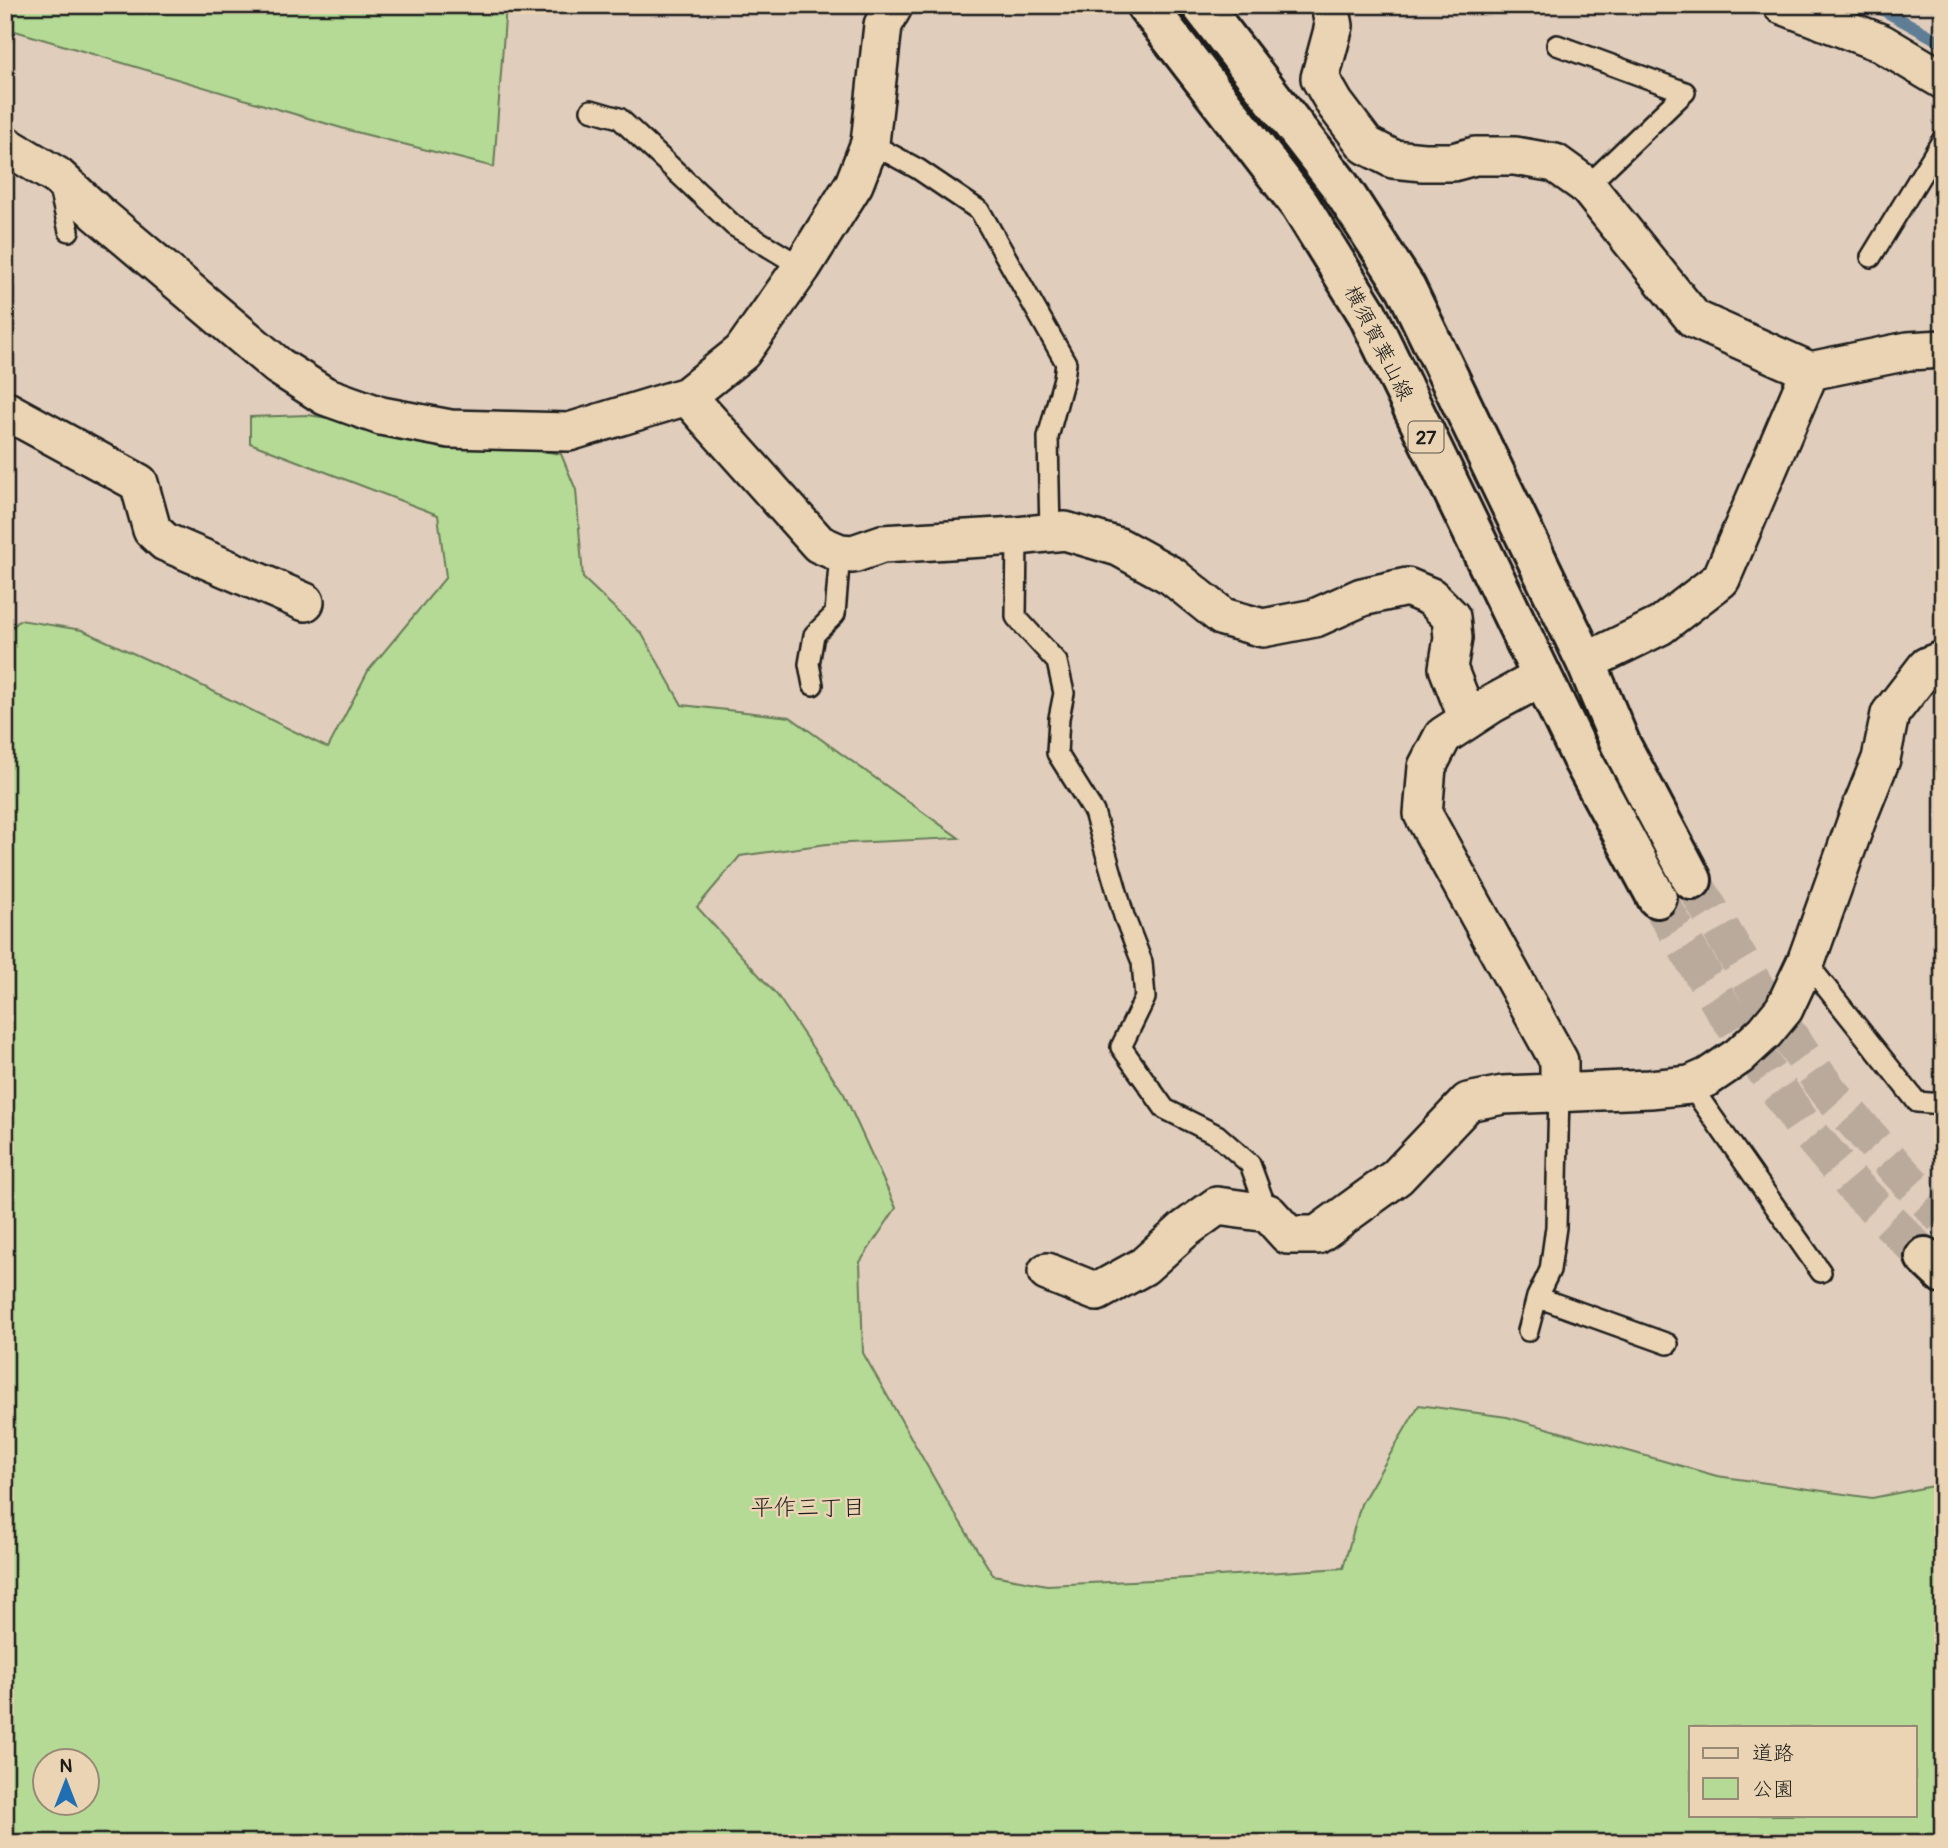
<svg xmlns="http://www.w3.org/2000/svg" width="1948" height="1848" font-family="Pangolin,'Klee One',sans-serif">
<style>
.green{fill:#b4da95;stroke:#687b58;stroke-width:2;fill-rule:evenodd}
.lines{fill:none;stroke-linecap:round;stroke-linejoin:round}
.stream{stroke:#5e7e96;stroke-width:12}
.primary-tunnel{stroke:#b9aa9c;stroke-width:38;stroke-dasharray:38 19;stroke-linecap:butt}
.lane-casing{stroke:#1c1c1c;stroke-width:24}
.street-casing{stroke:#1c1c1c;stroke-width:42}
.primary-casing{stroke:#1c1c1c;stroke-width:44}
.lane{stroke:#ead4b3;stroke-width:19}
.street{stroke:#ead4b3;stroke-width:37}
.primary{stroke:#ead4b3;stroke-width:38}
.labels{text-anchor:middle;stroke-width:5;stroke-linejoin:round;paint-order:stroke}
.shield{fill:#ead4b3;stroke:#5a5349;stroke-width:2}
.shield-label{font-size:19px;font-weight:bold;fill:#1c1c1c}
.street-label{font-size:21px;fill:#1c1c1c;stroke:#ead4b3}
.neighbourhood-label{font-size:23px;fill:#1c1c1c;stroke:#ead4b3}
</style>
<rect width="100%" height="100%" fill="#e0cdbc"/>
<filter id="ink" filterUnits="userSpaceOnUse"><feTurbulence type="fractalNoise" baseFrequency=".0143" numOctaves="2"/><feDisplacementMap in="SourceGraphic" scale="14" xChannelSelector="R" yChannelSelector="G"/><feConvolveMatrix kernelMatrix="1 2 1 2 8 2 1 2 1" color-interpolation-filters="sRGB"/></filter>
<g filter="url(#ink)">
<path class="green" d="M5 5H506L494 167 348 130 5 28Z
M308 415 561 454 576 490 583 578 642 634 682 705 790 717 959 838 827 844 740 856 697 907 777 995 844 1094 896 1208 860 1262 863 1353 947 1501 993 1575 1047 1585 1173 1579 1343 1568 1361 1504 1419 1405 1507 1417 1717 1476 1872 1498 1943 1484V1843H5V634L20 620 82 630 172 671 328 748 368 671 446 577 438 515 250 443V417ZM1691 1727H1915V1815H1691ZM46 1760H88V1802H46Z"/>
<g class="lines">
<path class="stream" d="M1874 5 1943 43"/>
<path class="primary-tunnel" d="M1692 880 1764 1002 1830 1093 1900 1172 1943 1217
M1657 898 1723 1008 1804 1127 1854 1186 1925 1257"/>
<g class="lane-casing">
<path id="lane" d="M1557 45 1685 92 1587 186
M591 110 619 118 734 226 802 267
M870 143 918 169 980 211 1066 363 1064 378 1048 437 1050 533
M58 184 69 231
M1871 257 1943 139
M1017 536 1016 617 1057 662 1064 693 1059 718 1057 753 1094 812 1124 916 1142 962 1145 998 1121 1047 1165 1109 1217 1135 1250 1164 1268 1213
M813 685 809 664 814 635 835 614 840 553
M1806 962 1917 1102 1943 1104
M1690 1085 1821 1272
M1537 1297 1668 1344
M1528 1331 1537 1297 1550 1270 1556 1227 1559 1092"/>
</g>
<g class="street-casing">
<path id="street" d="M1330 5 1334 26 1320 78 1335 104 1366 145 1393 159 1423 162H1453L1475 156H1515L1555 163 1587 186 1694 319 1810 371 1908 351 1943 349
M1782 5 1881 43 1943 80
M5 145 57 176 97 213 278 366 325 396 381 416 450 429 569 432 687 396 742 352 802 267 854 184 870 143 883 25 894 5
M687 396 819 544 840 553 853 554 882 544 1017 536 1065 531 1119 547 1172 576 1223 617 1263 628 1315 618 1362 597 1407 587 1431 597 1451 617 1453 638 1448 668 1468 719
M5 410 139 483 152 530 165 542 305 602
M1586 662 1660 626 1721 579 1810 371
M1542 677 1492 704 1443 736 1427 767 1423 814 1559 1061V1092
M1047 1272 1097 1292 1144 1266 1184 1230 1217 1206 1268 1213 1288 1235H1317L1397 1177 1468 1102 1503 1095 1650 1089 1690 1085 1708 1077 1739 1056 1765 1032 1784 1009 1806 962 1859 814 1881 759 1890 714 1927 666 1943 660"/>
</g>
<g class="primary-casing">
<path id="primary" d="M1146 5 1300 205 1367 313 1581 757 1657 898
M1201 5 1338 183 1406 288 1586 662 1621 745 1692 880
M1925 1257 1943 1274"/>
</g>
<use href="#lane" class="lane"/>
<use href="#street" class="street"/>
<use href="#primary" class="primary"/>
</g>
</g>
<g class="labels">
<rect class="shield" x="1408.5" y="421.5" width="35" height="31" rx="5"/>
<g class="shield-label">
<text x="1426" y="444">27</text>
</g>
<g class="street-label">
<text transform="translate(1379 343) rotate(63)" y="7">横須賀葉山線</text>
</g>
<g class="neighbourhood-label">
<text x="808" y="1515">平作三丁目</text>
</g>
</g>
<rect width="1948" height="1848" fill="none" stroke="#ead4b3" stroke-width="28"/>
<rect x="14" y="14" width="1920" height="1820" fill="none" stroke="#1c1c1c" stroke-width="2.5" filter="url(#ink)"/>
<rect x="1689" y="1726" width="228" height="91" fill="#ead4b3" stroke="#988a77" stroke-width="2"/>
<rect x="1703" y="1748" width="35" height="10" fill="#ead4b3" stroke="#988a77" stroke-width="2"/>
<text x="1752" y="1760" font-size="21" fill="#1c1c1c">道路</text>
<rect x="1703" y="1778" width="35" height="21" fill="#b4da95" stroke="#988a77" stroke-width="2"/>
<text x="1752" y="1796" font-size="21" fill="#1c1c1c">公園</text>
<g transform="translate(66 1782)"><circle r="33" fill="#ead4b3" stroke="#988a77" stroke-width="2"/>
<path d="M0-5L12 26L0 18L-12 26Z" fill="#1f6fb2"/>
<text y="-10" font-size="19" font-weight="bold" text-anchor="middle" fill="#1c1c1c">N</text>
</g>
</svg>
